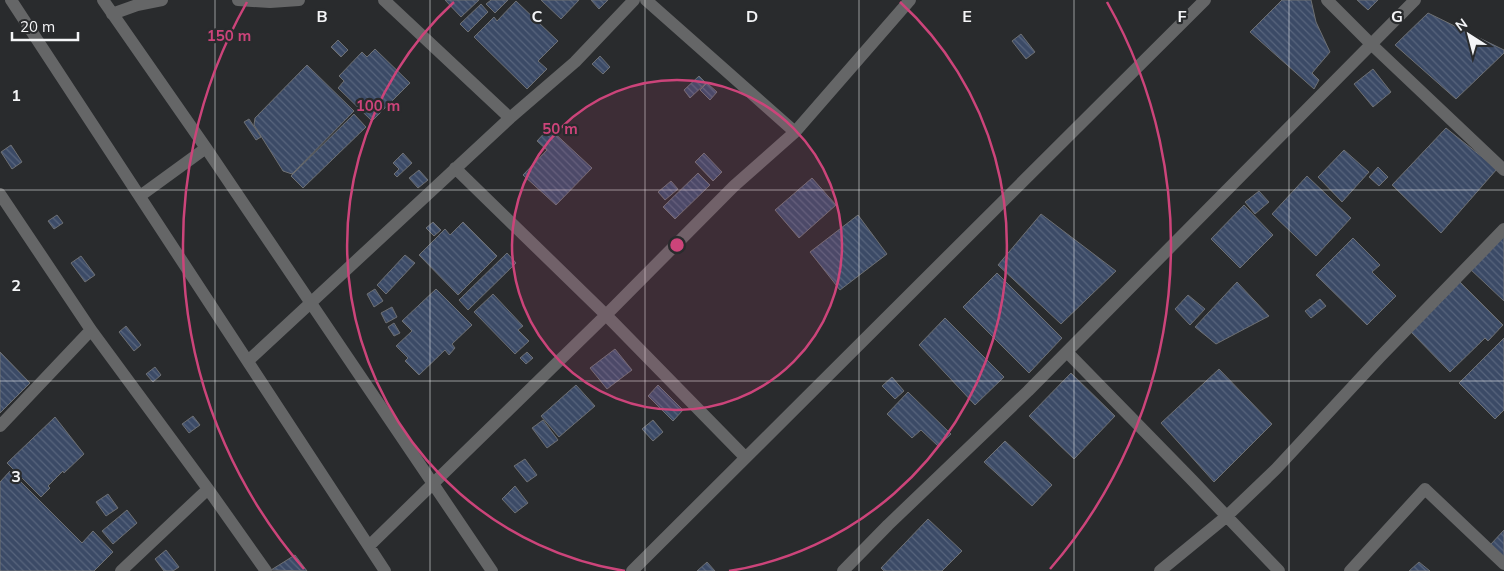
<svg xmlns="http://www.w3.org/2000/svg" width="1504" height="571" font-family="Mulish,sans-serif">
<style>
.building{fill:url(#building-back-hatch);stroke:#6e7073}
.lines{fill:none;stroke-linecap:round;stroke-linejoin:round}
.minor{stroke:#656667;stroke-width:12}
.grid{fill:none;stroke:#f4f5f7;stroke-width:1;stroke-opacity:0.55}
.ring{fill:none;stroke:#cc447a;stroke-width:2.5}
.grid-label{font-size:16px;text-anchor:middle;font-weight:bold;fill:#f4f5f7;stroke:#292b2d;stroke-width:4.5;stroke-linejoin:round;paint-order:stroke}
.centre{fill:#cc447a;stroke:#292b2d;stroke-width:2.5}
.ring-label{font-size:15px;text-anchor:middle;font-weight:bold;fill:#cc447a;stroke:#292b2d;stroke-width:4.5;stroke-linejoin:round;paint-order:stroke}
</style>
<defs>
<pattern id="building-back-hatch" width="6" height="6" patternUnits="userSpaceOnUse" patternTransform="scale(1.25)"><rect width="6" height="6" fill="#3b4a66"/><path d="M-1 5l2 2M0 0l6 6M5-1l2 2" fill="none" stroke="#58657d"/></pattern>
</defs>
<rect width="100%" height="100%" fill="#292b2d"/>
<path class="building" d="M445 0H479L461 17Z
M491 0H508L495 13 486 4Z
M541 0H579L561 19Z
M591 0H608L599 9Z
M1282 0H1311L1316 22 1330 52 1312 73 1319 80 1314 89 1250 32Z
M1357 0H1378L1368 10Z
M516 1 558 41 538 61 547 69 527 89 474 37 494 17 497 21Z
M481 4 488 12 468 32 460 24Z
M1428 13 1504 50V53L1456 99 1395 45Z
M1021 34 1035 52 1026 59 1012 41Z
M338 40 348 50 341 57 331 47Z
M375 49 410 83 372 121 338 88 344 81 339 76 362 52 367 57Z
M600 56 610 67 603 74 592 64Z
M307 65 354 111 292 174 283 171 254 125 255 118Z
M1373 69 1391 92 1373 107 1354 84Z
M699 76 706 83 690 98 684 90Z
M707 83 717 92 710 100 700 90Z
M354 114 366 127 303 188 291 176Z
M249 119 261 137 256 140 244 122Z
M549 128 592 168 556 205 523 175 547 150 537 141Z
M1446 128 1497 169 1441 233 1392 185Z
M11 145 22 162 12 169 1 152Z
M1344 150 1369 172 1342 202 1318 177Z
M403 153 412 163 397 177 394 174 399 169 393 163Z
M704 153 722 172 713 181 695 162Z
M1378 167 1388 177 1379 186 1369 177Z
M419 170 428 180 418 188 409 178Z
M698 173 710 185 675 219 663 207Z
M1307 176 1351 218 1316 256 1272 214Z
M812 178 836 205 799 238 775 210Z
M671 181 678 189 665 200 658 192Z
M1259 191 1269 202 1255 214 1245 202Z
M1244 205 1273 235 1240 268 1211 239Z
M1041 214 1116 271 1061 324 998 265Z
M57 215 63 223 54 229 48 221Z
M858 215 887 254 840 290 810 252Z
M433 222 441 230 434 236 426 228Z
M463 222 497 256 458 295 419 255 445 229 450 235Z
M1504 232V301L1469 268Z
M1353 238 1380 265 1372 272 1396 296 1367 325 1316 275Z
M507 253 516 263 468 310 459 300Z
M405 255 415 263 386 294 377 285Z
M81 256 95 275 85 282 71 263Z
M997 273 1062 338 1029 373 963 307Z
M1237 282 1269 316 1216 344 1195 327Z
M1460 282 1503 325 1488 341 1485 338 1450 372 1411 332Z
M375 289 383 301 374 307 367 294Z
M436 289 472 325 452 344 455 348 449 355 445 350 419 375 405 361 408 358 396 346 412 331 402 321Z
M493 294 523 326 518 330 529 341 515 354 474 312Z
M1188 295 1205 309 1190 325 1175 309Z
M1320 299 1326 306 1311 318 1305 311Z
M392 307 397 317 386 323 381 313Z
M945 318 1004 377 975 405 919 345Z
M394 323 400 333 394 336 388 327Z
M126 326 141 345 134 351 119 332Z
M1504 338V410L1495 419 1459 383Z
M615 349 632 370 607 389 590 368Z
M0 352 30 383 0 413Z
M527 352 533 358 526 364 520 358Z
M155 367 161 375 153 382 146 374Z
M1219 369 1272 424 1214 482 1161 423Z
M1071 373 1115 416 1074 459 1029 416Z
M892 377 904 391 895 399 882 386Z
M576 385 595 406 559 437 541 416Z
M658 385 683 410 673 421 648 396Z
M908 392 951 434 938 446 921 430 912 438 887 414Z
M193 416 200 425 189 433 182 424Z
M55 417 84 454 64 473 63 471 48 486 50 488 41 497 7 463Z
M543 420 558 440 547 448 532 428Z
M653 420 663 432 653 441 642 429Z
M1005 441 1052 485 1032 506 984 462Z
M525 459 537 475 527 482 514 466Z
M10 471 82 543 93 531 113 552 94 571H0V482Z
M515 486 528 503 515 513 502 499Z
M108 494 118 508 106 516 96 502Z
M127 510 137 523 113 544 102 531Z
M928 519 962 551 942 571H884L881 568Z
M1504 530V559L1490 545Z
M166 550 179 567 173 571H164L155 559Z
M295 555 307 571 271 570Z
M707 562 715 571H697Z
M1419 562 1430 571H1409Z"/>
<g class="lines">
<path class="minor" d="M11 0 385 571
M103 0 206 148 492 571
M238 0 270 2 299 0
M384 0 510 118
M646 0 795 132
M1327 0 1371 44 1504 170
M112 14 137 5 162 0
M455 168 606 315 745 457
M0 194 91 330 208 489 266 571
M140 196 206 148
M1067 352 1192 480 1279 571
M248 361 510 118 575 62 634 0
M0 426 91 330
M369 546 606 315 734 186 795 132 910 0
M121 571 208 489
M632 571 1205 0
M843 571 888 525 1028 391 1415 0
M1160 571 1227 516 1276 469 1380 357 1504 229
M1350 571 1425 489 1504 564"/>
</g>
<path class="grid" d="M215 0V571M430 0V571M645 0V571M859 0V571M1074 0V571M1289 0V571M0 190H1504M0 381H1504"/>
<circle cx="677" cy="245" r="165" fill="#cc447a" fill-opacity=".12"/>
<g class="ring">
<circle cx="677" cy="245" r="165"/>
<path d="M625 571A330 330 0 0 1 454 2M900 2A330 330 0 0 1 729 571"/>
<path d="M304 569A494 494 0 0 1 247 2M1107 2A494 494 0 0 1 1050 569"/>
</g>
<g class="grid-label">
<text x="322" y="22">B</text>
<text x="537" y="22">C</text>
<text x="752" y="22">D</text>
<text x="967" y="22">E</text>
<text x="1182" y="22">F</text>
<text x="1397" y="22">G</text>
<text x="16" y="101">1</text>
<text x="16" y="291">2</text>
<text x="16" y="482">3</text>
</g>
<circle cx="677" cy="245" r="8" class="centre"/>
<g class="ring-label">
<text x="229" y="41">150 m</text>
<text x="378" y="111">100 m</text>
<text x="560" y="134">50 m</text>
</g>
<g transform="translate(1469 35) rotate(324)" stroke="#292b2d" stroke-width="4" paint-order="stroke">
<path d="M0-4L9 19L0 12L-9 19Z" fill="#f4f5f7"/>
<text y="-8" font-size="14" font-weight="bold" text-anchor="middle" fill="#f4f5f7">N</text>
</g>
<path d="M12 32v8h66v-8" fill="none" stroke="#f4f5f7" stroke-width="2.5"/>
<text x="20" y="32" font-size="15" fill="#f4f5f7" stroke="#292b2d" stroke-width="4" paint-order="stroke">20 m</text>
</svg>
